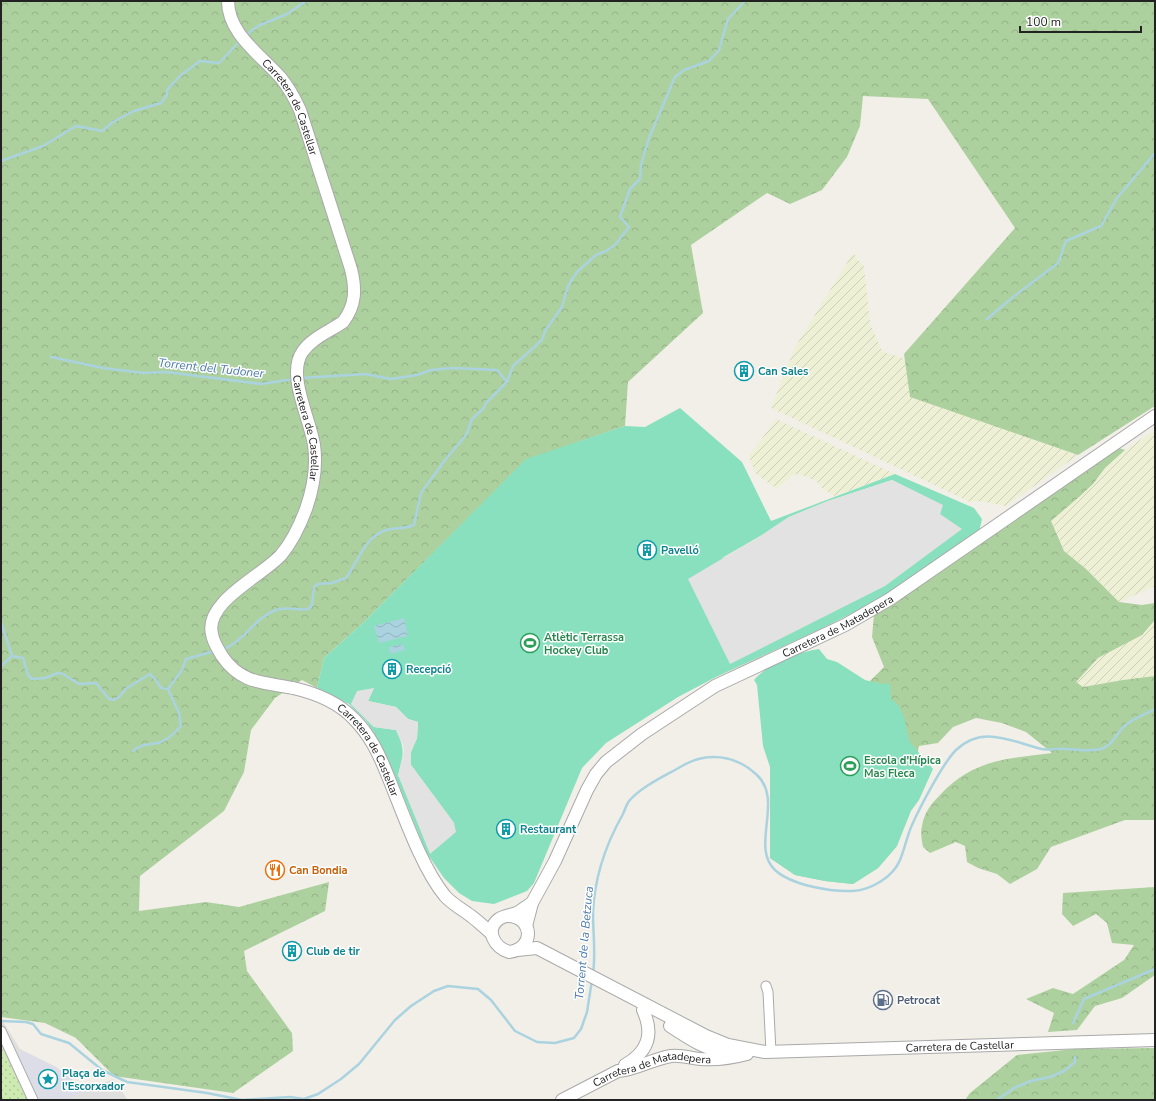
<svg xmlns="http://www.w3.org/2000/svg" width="1156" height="1101" font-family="'Nunito Sans',sans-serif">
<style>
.residential{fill:#e0dfdf}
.farmland{fill:url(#farmland-furrows)}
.grass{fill:url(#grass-dots)}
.forest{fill:url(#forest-crowns)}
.pitch{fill:#88e0be;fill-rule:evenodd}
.parking{fill:#e2e2e2}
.plaza{fill:#dddde8}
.water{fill:url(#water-waves)}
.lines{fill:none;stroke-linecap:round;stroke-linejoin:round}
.stream{stroke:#aad3df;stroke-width:2.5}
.minor-casing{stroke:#a9a9a9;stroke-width:11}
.tertiary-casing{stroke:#a9a9a9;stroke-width:14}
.minor{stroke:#fff;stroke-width:9}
.tertiary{stroke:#fff;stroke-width:12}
.labels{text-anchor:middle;stroke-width:3;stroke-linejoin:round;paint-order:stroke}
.street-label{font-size:11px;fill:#222;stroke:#fff}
.culture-label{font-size:11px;font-weight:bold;fill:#0d838f;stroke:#fff;text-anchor:start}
.leisure-label{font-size:11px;font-weight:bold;fill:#27864d;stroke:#fff;text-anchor:start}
.food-label{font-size:11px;font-weight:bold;fill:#c56008;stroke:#fff;text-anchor:start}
.service-label{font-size:11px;font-weight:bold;fill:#4e5e75;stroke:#fff;text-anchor:start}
.water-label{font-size:12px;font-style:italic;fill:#4a7aab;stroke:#fff}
</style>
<defs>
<pattern id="farmland-furrows" width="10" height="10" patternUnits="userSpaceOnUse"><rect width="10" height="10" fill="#eef0d5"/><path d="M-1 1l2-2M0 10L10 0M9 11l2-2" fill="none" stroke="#ccceb7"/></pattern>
<pattern id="grass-dots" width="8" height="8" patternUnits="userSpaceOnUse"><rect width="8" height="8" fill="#cdebb0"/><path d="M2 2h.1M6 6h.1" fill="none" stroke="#b0c997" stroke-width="1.8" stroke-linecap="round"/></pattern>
<pattern id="forest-crowns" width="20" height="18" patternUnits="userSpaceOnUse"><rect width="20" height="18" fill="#add19e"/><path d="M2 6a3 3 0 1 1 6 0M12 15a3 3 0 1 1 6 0" fill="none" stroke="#95b388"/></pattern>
<pattern id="water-waves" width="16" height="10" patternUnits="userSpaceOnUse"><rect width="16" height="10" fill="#aad3df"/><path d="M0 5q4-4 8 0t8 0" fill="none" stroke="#92b5bf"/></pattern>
</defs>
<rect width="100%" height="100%" fill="#f2efe9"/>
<path class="residential" d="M1 1018 20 1049 56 1067 86 1090 113 1079 128 1100H1Z"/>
<path class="farmland" d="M853 253 864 267 870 323 882 351 905 359 910 397 1078 455 1006 506 980 501 970 502 771 408 794 349Z
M776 419 895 474 835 496 824 490 817 482 808 477 794 474 778 488 772 486 755 473 749 456Z
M1155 430V586L1119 602 1086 569 1064 551 1051 521 1079 497 1093 484 1105 468 1125 450Z
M1155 620V676L1123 680 1083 687 1076 682 1088 670 1098 658 1151 625Z"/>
<path class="grass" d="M1 1045 27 1100H1Z"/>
<path class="forest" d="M1 1H1155V406L1078 455 910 397 904 354 1015 228 928 99 863 96 860 126 847 157 822 190 790 204 767 193 691 245 703 313 628 382 625 426 526 460 364 622 324 658 317 688 302 680 275 698 251 730 244 772 224 811 140 876 139 911 206 902 239 907 329 882 325 911 244 951 247 971 292 1033 293 1051 233 1093 114 1076 76 1038 45 1023 1 1017Z
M1116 447 1125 450 1105 468 1093 484 1079 497 1051 521 1064 551 1086 569 1119 602 1142 605 1155 603V620L1142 635 1098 658 1076 682 1083 687 1123 680 1155 676V820H1125L1051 847 1037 869 1010 884 997 874 978 868 967 862 965 846 956 842 930 853 923 847C922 841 920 832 922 826 924 813 931 804 940 795 974 759 1006 759 1052 753L1026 732 1002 723 976 718 953 727 938 743 919 746 897 846 878 868 853 884 825 881 795 875 770 858V767L883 707 870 681 884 667 872 637 874 614Z
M1155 887V975L1122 998 1095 1006 1077 1030 1048 1032 1054 1013 1026 999 1053 988 1073 994 1124 960 1134 945 1112 943 1107 923 1096 914 1073 926 1062 914 1063 893Z
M1155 1048V1100H965L970 1093 1017 1055 1074 1049Z"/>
<path class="pitch" d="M680 408 742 462 771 521 895 474 974 508 982 519 979 532 886 596 823 628 716 677 678 697 606 743 582 768 534 883 527 891 494 904 472 901 459 893 444 878 426 852 395 776 373 731 366 721 349 704 317 688 324 658 364 622 526 459 625 426 645 427ZM892 480 942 505 940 514 722 558 762 535 789 517 828 501ZM374 688 368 701 396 707 408 719 418 722 417 738 411 752V765L454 823 398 776C403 754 406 751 396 730L374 727 351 704Z
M819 649 827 659 837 662 865 680 882 684 888 683 890 686 891 699 899 706 904 718 909 741 933 769 919 800 911 811 897 846 878 868 853 884 825 881 795 875 770 858V767L763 746 757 685 754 680C769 663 797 652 819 649Z"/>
<path class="parking" d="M892 480 943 505 940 514 962 529 885 586 730 664 688 579 762 535 789 517 828 501Z
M374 688 368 701 396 707 408 719 418 722 417 738 411 752V765L454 823 456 832 430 854 398 775 404 751 403 745 396 730 374 727 351 704 357 691Z"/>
<path class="plaza" d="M23 1051 56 1067 86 1090 66 1100H33L14 1058Z"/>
<path class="water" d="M404 618 408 636 379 643 374 626Z
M403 644 405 650 390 654 389 647Z"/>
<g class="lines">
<path class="stream" d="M246 35 258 26 287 14 306 1
M1 161 43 146 76 126 102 131 113 122 134 111 161 103 167 95V90L180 76 200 61 219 63 241 40
M987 319 1013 297 1058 263C1062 256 1062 249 1066 241L1101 226 1117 198 1155 153
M51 357 103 368 144 373 166 372 261 384 294 379
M301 378 365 374 391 379 417 375 431 370 452 368 497 370 507 382
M1 622 12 656
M226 648C246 639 255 617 276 610 288 606 297 611 308 609L312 605 314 587 318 584 332 583 346 578C358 561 365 537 386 530 395 528 405 529 414 525L421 493 445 460 462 440 467 433 472 419 484 408 486 403 507 382 513 366 542 340 545 331 562 307 568 286 577 272 596 255 606 251 615 245 629 227 620 217 630 189 640 179 641 165 649 138 675 77 684 70 709 61 719 50 728 19 745 1
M1 666 12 656 23 658 28 675 32 679 45 678 58 673 63 674 79 684 96 683 109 699 114 700 119 697 127 688 150 674 156 680 161 688 168 689
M133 751C141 744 147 745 157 743 165 742 176 732 181 726L179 713 168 689 182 670 186 659 211 652
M593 973C596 953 593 934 593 914 594 879 606 844 623 814 625 810 626 805 629 801 642 786 665 776 682 766 707 751 736 755 757 775 784 800 750 847 775 870 791 885 831 892 853 891 871 890 893 877 900 860 905 848 907 836 912 825 920 807 943 763 956 750 983 724 1012 742 1042 749 1050 751 1057 748 1065 749 1077 749 1089 752 1101 749 1114 745 1117 731 1127 724 1135 718 1146 714 1155 709
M1 1021 26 1022 33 1024 41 1034 69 1043 102 1070 127 1082 207 1093 242 1100 290 1097 304 1099 318 1094 341 1079 359 1064 395 1020 411 1006 434 991 448 986 478 989 491 1000 515 1031 537 1042 555 1043 574 1038 581 1029 587 1012 592 980
M1073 1023 1084 999 1155 969
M997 1100 1014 1088 1031 1081 1050 1077 1064 1071 1075 1062V1057"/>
<g class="minor-casing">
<path id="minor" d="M766 986 768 992 771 1052
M1 1031 33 1100"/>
</g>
<g class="tertiary-casing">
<g id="tertiary">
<path id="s1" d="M228 1C228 34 261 55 281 78 289 88 295 99 300 110L351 269C356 289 356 305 343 322 330 331 312 338 303 351 286 374 310 418 314 445 317 466 313 489 306 509 300 525 292 542 281 555 262 576 204 602 212 634 213 642 218 649 222 656 241 684 263 682 293 688 315 693 338 702 354 719 370 735 379 754 387 774 402 810 421 867 445 896 452 904 462 909 471 916 478 921 485 928 492 934"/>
<path d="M508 916C534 917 535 949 509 952 495 948 484 930 499 919 503 916 511 915 517 913 522 910 527 906 532 903"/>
<path id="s2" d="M526 926 532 903 555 861 587 790 596 774 606 762 642 734 715 686 845 625 890 599 1155 416"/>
<path id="s3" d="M517 950 537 948 706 1036 728 1045 765 1052 1155 1040"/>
<path d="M670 1026C688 1038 709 1052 731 1053"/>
<path d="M625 1065C648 1052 654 1034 643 1010"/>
<path id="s4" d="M562 1100 618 1071C636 1070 652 1059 671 1056 681 1055 691 1058 701 1059 716 1060 732 1058 747 1054"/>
</g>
</g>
<use href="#minor" class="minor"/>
<use href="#tertiary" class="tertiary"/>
</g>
<defs>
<g id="building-ring" transform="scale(1)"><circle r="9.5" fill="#fff" stroke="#0f9aa8" stroke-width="1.5"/><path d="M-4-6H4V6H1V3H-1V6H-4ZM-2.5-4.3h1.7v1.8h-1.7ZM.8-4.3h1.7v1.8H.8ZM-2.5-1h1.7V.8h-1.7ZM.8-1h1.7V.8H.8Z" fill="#0f9aa8"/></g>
<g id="stadium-ring" transform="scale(1)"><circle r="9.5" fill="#fff" stroke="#2e9e5b" stroke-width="1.5"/><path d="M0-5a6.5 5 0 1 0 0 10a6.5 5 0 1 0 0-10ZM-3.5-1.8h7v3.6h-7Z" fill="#2e9e5b"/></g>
<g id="restaurant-ring" transform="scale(1)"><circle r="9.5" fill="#fff" stroke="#e8710a" stroke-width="1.5"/><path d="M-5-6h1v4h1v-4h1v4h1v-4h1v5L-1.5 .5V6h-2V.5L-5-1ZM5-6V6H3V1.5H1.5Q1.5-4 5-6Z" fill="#e8710a"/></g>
<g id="fuel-ring" transform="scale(1)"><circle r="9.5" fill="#fff" stroke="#5c6f8a" stroke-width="1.5"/><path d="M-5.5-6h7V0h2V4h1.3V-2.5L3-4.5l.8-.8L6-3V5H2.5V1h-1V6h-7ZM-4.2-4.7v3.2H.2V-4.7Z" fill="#5c6f8a"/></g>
<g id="sight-ring" transform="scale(1)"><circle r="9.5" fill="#fff" stroke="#0f9aa8" stroke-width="1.5"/><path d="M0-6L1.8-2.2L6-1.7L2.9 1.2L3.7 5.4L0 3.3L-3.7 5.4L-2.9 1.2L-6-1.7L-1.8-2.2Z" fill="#0f9aa8"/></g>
</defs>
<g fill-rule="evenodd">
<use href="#building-ring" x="744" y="371"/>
<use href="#building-ring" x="647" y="550"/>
<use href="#stadium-ring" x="530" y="643"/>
<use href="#building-ring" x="392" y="669"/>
<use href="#stadium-ring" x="850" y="766"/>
<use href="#building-ring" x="506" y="829"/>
<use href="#restaurant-ring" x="275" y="870"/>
<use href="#building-ring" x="292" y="951"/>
<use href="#fuel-ring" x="883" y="1000"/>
<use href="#sight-ring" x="48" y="1079"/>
</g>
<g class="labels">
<g class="street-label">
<text dy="4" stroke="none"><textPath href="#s1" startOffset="126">Carretera de Castellar</textPath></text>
<text dy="4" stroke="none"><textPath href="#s1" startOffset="485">Carretera de Castellar</textPath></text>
<text dy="4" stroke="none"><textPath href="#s2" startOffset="453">Carretera de Matadepera</textPath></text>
<text dy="4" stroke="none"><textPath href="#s1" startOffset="939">Carretera de Castellar</textPath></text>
<text dy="4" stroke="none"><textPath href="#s3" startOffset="467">Carretera de Castellar</textPath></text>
<text dy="4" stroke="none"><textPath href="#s4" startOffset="97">Carretera de Matadepera</textPath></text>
</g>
<g class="culture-label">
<text x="758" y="375">Can Sales</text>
<text x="661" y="554">Pavelló</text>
<text x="406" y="673">Recepció</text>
<text x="520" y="833">Restaurant</text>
<text x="306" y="955">Club de tir</text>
<text x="62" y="1077">Plaça de<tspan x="62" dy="13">l'Escorxador</tspan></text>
</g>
<g class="leisure-label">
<text x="544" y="641">Atlètic Terrassa<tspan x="544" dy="13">Hockey Club</tspan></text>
<text x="864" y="764">Escola d'Hípica<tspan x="864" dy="13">Mas Fleca</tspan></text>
</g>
<g class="food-label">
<text x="289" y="874">Can Bondia</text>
</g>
<g class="service-label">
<text x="897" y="1004">Petrocat</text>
</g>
<g class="water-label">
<text transform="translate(211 368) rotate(6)" y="4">Torrent del Tudoner</text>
<text transform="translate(584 943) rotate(-85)" y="4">Torrent de la Betzuca</text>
</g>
</g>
<rect width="1156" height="1101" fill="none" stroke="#222222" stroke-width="4"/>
<path d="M1020 26v6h121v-6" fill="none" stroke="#222222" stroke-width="2"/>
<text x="1026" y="26" font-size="12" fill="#222222" stroke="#ffffff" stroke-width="3" paint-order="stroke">100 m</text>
</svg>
